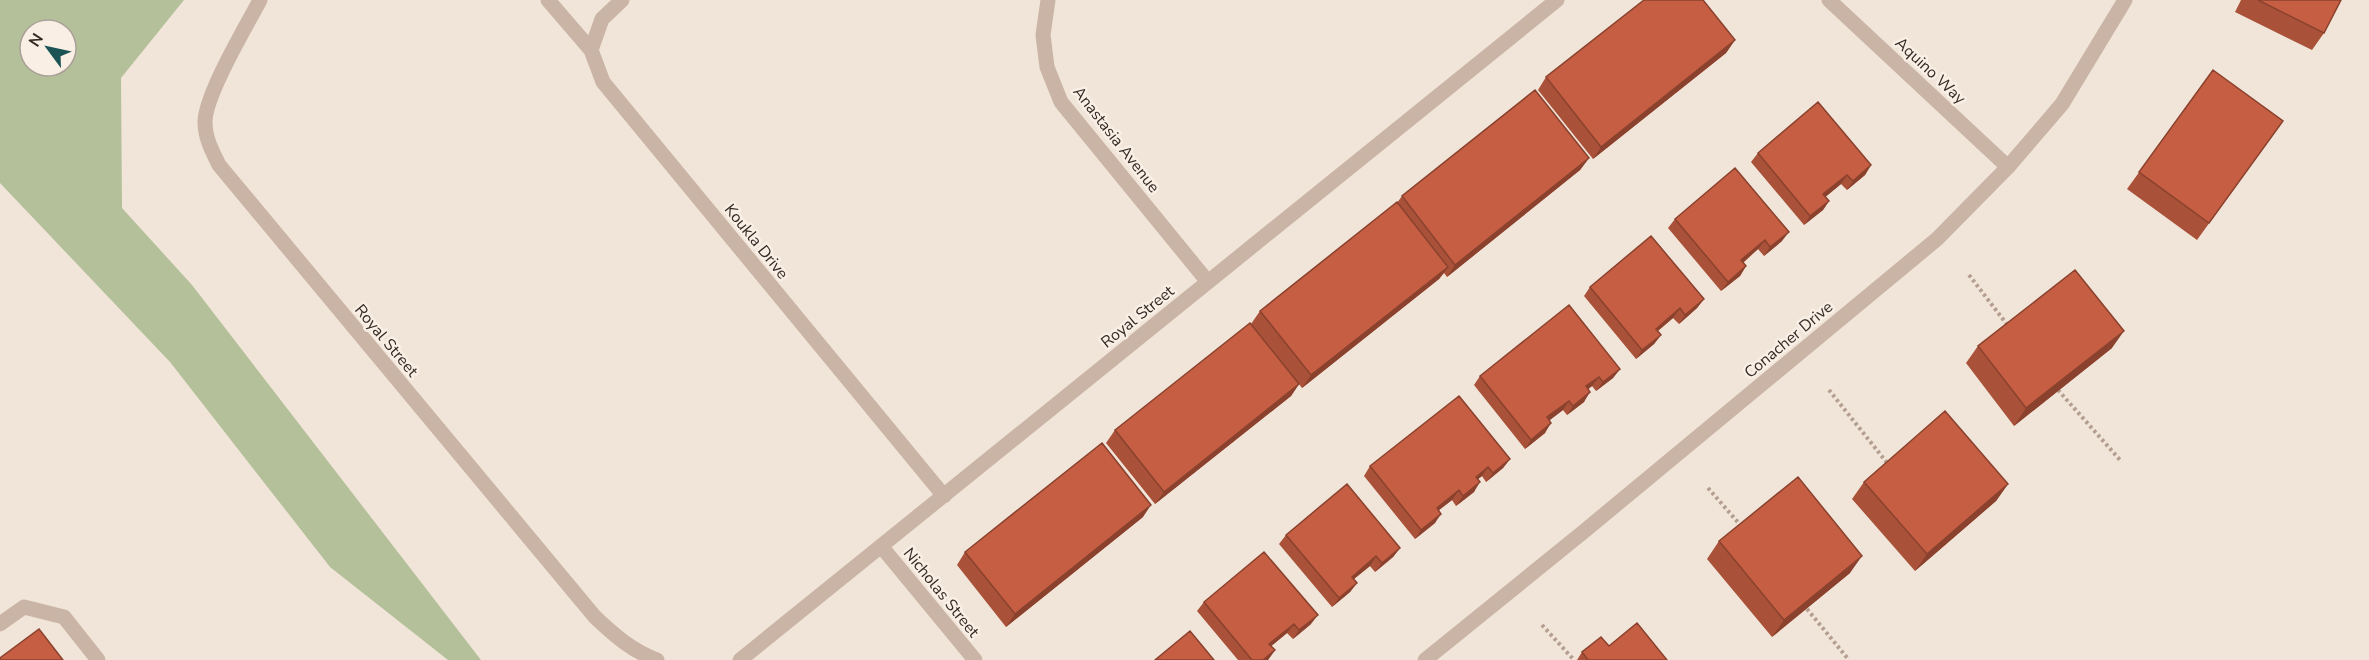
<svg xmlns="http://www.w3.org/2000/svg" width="2369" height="660" font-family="'Nunito Sans',sans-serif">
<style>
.green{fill:#b4c099;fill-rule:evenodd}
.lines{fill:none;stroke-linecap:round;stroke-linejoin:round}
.path{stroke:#b49e8f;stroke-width:4;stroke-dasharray:3 3;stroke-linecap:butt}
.minor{stroke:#c9b4a5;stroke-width:15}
.wall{fill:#a95139}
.shaded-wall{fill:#8a422e}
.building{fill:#c55e42;stroke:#8a422e;stroke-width:1.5}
.labels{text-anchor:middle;stroke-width:5;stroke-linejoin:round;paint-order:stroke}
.street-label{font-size:16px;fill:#342a26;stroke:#f9efe5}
</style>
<rect width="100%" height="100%" fill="#f1e5d9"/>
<path class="green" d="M0 0H184L121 78 122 208 192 285 481 660H448L330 567 170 362 0 183ZM30 30H66V66H30Z"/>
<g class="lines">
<path class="path" d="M1969 275 2009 327
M1829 390 1888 464
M2058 390 2121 461
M1708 488 1743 528
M1807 609 1849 660
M1542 625 1574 660"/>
<path class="minor" d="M260 0C246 27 205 95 205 122 205 138 212 151 219 165L595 617C614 635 632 651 657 660
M548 0 591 50
M622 0 602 19 591 50 603 82 944 496
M1048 0 1043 35 1047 67 1061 102 1208 282
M1829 0 2008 167
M881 546 975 660
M0 624 24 607 64 617 98 660
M740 660 1557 0
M1425 660 1582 533 1937 239 2008 167 2062 104 2125 0"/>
</g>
<path class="wall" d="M2241 0H2341L2324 33 2312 50 2235 12Z
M1735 40 1726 53 1593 159 1538 90 1546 77Z
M2213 70 2283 121 2197 240 2127 189Z
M1758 153 1871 165 1865 175 1847 190 1841 184 1825 197 1829 201 1823 210 1804 225 1751 162Z
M1589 158 1580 170 1447 277 1444 273 1439 279 1302 388 1299 384 1291 396 1155 504 1106 443 1115 430 1251 324 1260 311 1397 203 1402 196Z
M1675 219 1782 241 1764 256 1758 249 1743 263 1746 266 1740 276 1721 291 1668 228Z
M1590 287 1704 299 1697 308 1679 324 1673 318 1658 331 1661 335 1654 344 1636 359 1584 296Z
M1978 346 2112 348 2014 426 1966 363Z
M1620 369 1613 378 1596 391 1592 386 1588 389 1584 402 1567 415 1563 410 1549 420 1545 433 1525 449 1474 385 1480 376Z
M1510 459 1503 468 1486 482 1482 476 1478 479 1474 492 1456 506 1452 500 1439 510 1435 523 1415 539 1364 476 1370 466Z
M1864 482 2008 484 1996 501 1915 571 1852 499Z
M1143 517 1006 627 957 565 965 552Z
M1286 535 1400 548 1393 557 1375 572 1370 566 1354 579 1357 583 1350 592 1332 607 1279 544Z
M1719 541 1850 573 1772 637 1707 559Z
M1204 602 1311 624 1293 639 1287 633 1271 646 1275 650 1268 660H1238L1197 611Z
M1609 646 1667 660H1577L1582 652Z"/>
<path class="shaded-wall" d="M1735 40 1726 53 1593 159 1601 147Z
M1589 158 1580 170 1447 277 1455 265Z
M1871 165 1865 175 1847 190 1853 181Z
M1847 175 1841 184 1817 204 1823 194Z
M1829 201 1823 210 1804 225 1810 216Z
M1789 232 1782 241 1764 256 1770 247Z
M1765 240 1758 249 1734 270 1741 260Z
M1746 266 1740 276 1721 291 1728 282Z
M1448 267 1439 279 1302 388 1311 375Z
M1704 299 1697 308 1679 324 1685 315Z
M1680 308 1673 318 1649 338 1656 329Z
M2124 331 2112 348 2014 426 2026 408Z
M1661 335 1654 344 1636 359 1642 350Z
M1620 369 1613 378 1596 391 1603 382Z
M1599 377 1592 386 1580 396 1586 386Z
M1299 384 1291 396 1155 504 1164 492Z
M1590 392 1584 402 1567 415 1573 406Z
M1569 401 1563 410 1541 427 1547 417Z
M1551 423 1545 433 1525 449 1531 440Z
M1510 459 1503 468 1486 482 1493 473Z
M1488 467 1482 476 1469 486 1476 477Z
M1480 482 1474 492 1456 506 1463 496Z
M2008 484 1996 501 1915 571 1927 554Z
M1459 490 1452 500 1430 517 1437 508Z
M1151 505 1143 517 1006 627 1015 614Z
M1441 514 1435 523 1415 539 1421 530Z
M1400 548 1393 557 1375 572 1382 563Z
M1376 556 1370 566 1345 586 1352 577Z
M1862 556 1850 573 1772 637 1784 620Z
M1357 583 1350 592 1332 607 1339 598Z
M1318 615 1311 624 1293 639 1299 630Z
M1294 624 1287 633 1263 653 1269 644Z
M1275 650 1268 660H1263Z"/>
<path class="building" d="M1644 0H1703L1735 40 1601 147 1546 77Z
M2258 0H2341L2324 33Z
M2213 70 2283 121 2209 223 2139 172Z
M1535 90 1589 158 1455 265 1402 196Z
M1818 102 1871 165 1853 181 1847 175 1823 194 1829 201 1810 216 1758 153Z
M1735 168 1789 232 1770 247 1765 240 1741 260 1746 266 1728 282 1675 219Z
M1397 202 1448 267 1311 375 1260 311Z
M1651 236 1704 299 1685 315 1680 308 1656 329 1661 335 1642 350 1590 287Z
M2075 270 2124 331 2026 408 1978 346Z
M1569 305 1620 369 1603 382 1599 377 1586 386 1590 392 1573 406 1569 401 1547 417 1551 423 1531 440 1480 376Z
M1250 323 1299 384 1164 492 1115 430Z
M1459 396 1510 459 1493 473 1488 467 1476 477 1480 482 1463 496 1459 490 1437 508 1441 514 1421 530 1370 466Z
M1945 411 2008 484 1927 554 1864 482Z
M1102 443 1151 505 1015 614 965 552Z
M1798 477 1862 556 1784 620 1719 541Z
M1347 484 1400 548 1382 563 1376 556 1352 577 1357 583 1339 598 1286 535Z
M1264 552 1318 615 1299 630 1294 624 1269 644 1275 650 1263 660H1252L1204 602Z
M1637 623 1667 660H1588L1582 652 1601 637 1609 646Z
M39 629 63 660H0V658Z
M1190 631 1214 660H1155Z"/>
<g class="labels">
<g class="street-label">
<text transform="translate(1931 70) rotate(43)" y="6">Aquino Way</text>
<text transform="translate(1117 139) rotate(52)" y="6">Anastasia Avenue</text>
<text transform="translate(757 241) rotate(51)" y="6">Koukla Drive</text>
<text transform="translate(1137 316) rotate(-39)" y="6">Royal Street</text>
<text transform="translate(1788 339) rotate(-40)" y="6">Conacher Drive</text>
<text transform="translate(387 340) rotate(50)" y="6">Royal Street</text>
<text transform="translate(942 592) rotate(51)" y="6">Nicholas Street</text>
</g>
</g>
<g transform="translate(48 48) rotate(303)"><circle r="28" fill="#f9efe5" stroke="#aaa099" stroke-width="1.5"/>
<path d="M0-4.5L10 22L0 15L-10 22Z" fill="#1c5355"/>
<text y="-9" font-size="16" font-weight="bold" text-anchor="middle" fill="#342a26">N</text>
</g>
</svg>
